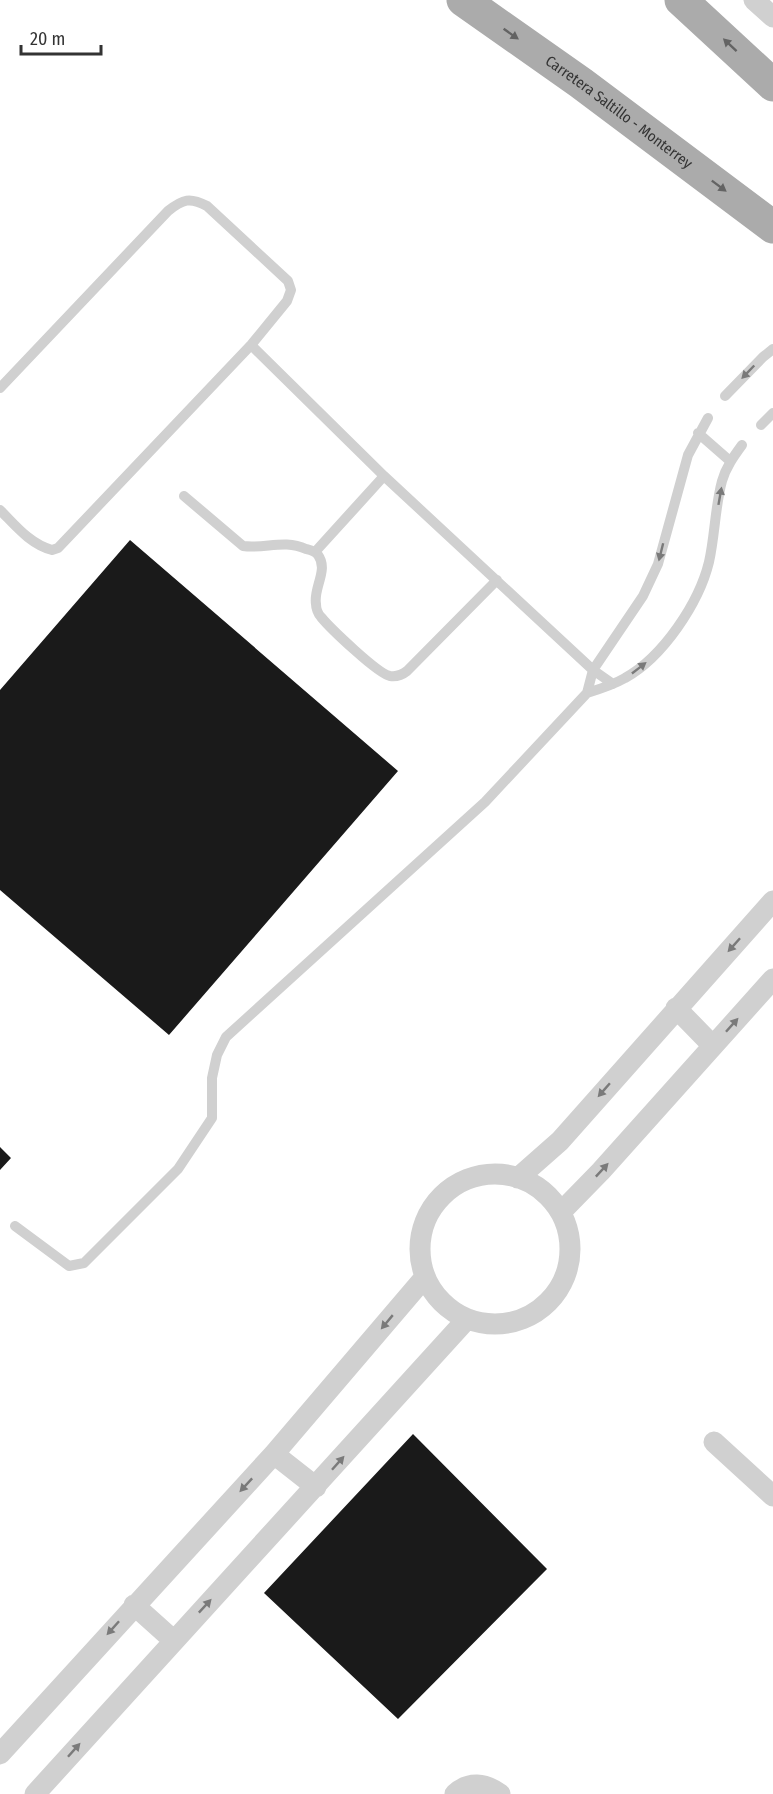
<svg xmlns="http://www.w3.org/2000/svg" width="773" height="1794" font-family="'Fira Sans Condensed',sans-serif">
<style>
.building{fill:#1a1a1a}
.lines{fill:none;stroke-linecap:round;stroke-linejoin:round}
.service{stroke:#d0d0d0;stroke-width:10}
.minor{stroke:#d0d0d0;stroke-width:21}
.primary{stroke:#ababab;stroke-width:33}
.oneway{fill:#636363}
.oneway2{fill:#7a7a7a}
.labels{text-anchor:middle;stroke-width:6;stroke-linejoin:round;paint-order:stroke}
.street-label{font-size:15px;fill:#333;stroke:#fff}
</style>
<rect width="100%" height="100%" fill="#fff"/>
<path class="building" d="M130 540 398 771 169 1035 0 890V690Z
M0 1147 11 1158 0 1170Z
M413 1434 547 1569 398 1719 264 1593Z"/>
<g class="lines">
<path class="service" d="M251 345 384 476 593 670 613 684
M0 388 168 211C183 199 190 197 207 206L288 281 291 290 287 301 251 345 58 548 52 550C30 544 16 526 0 510
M725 396 763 357 773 349
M761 425 773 413
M698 433 730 461
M184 496 243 546C266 549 284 539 306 549 310 550 315 551 318 555 329 570 313 588 316 604 316 608 318 614 321 617 330 628 378 674 390 676 397 677 402 675 407 671L497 580
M315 552 384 476
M587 693C600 689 613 685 625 678 663 657 699 603 709 562 715 535 715 507 722 481 726 467 734 456 742 445
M15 1226 69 1266 84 1263 178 1169 212 1118V1078L217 1055 226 1037 485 802 587 693 593 670 643 596 658 564 688 455 708 418"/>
<path class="minor" d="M754 0 773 17
M676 1008 713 1046
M420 1249a75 75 0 1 1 150 0a75 75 0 1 1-150 0Z
M518 1178 560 1141 773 901
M561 1212 601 1171 773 979
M714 1442 773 1496
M274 1454 316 1487
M134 1605 173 1640
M0 1754 274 1454 425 1277
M35 1794C178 1635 324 1478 467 1319
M455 1794C469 1781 485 1783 500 1794"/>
<g class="primary">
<path id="s1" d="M463 0 581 83 773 227"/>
<path d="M681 0 773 85"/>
</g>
</g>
<defs><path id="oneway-solid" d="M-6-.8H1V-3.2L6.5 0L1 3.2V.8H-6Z" transform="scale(1.5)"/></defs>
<g class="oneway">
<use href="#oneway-solid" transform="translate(511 34) rotate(35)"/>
<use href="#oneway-solid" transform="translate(730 45) rotate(-137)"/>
<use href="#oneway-solid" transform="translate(719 186) rotate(37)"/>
</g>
<g class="oneway2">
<use href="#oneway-solid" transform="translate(748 372) rotate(134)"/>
<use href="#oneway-solid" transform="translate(720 496) rotate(-80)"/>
<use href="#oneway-solid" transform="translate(661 552) rotate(104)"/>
<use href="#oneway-solid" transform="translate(639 668) rotate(-38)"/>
<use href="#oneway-solid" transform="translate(734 945) rotate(132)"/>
<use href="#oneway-solid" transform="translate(732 1025) rotate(-48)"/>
<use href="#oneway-solid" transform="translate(604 1090) rotate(131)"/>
<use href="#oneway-solid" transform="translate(602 1170) rotate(-47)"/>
<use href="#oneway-solid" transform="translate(387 1322) rotate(130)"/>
<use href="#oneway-solid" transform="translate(338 1463) rotate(-48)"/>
<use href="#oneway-solid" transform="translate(246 1485) rotate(133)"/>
<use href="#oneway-solid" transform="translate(205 1606) rotate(-47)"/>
<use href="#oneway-solid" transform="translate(113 1628) rotate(132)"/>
<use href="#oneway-solid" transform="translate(74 1750) rotate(-48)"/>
</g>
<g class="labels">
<g class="street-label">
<text dy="5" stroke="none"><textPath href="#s1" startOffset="192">Carretera Saltillo - Monterrey</textPath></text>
</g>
</g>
<path d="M21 45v9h80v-9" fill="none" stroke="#333333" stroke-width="3"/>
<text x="30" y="45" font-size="18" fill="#333333" stroke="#ffffff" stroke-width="4.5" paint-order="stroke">20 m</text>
</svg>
